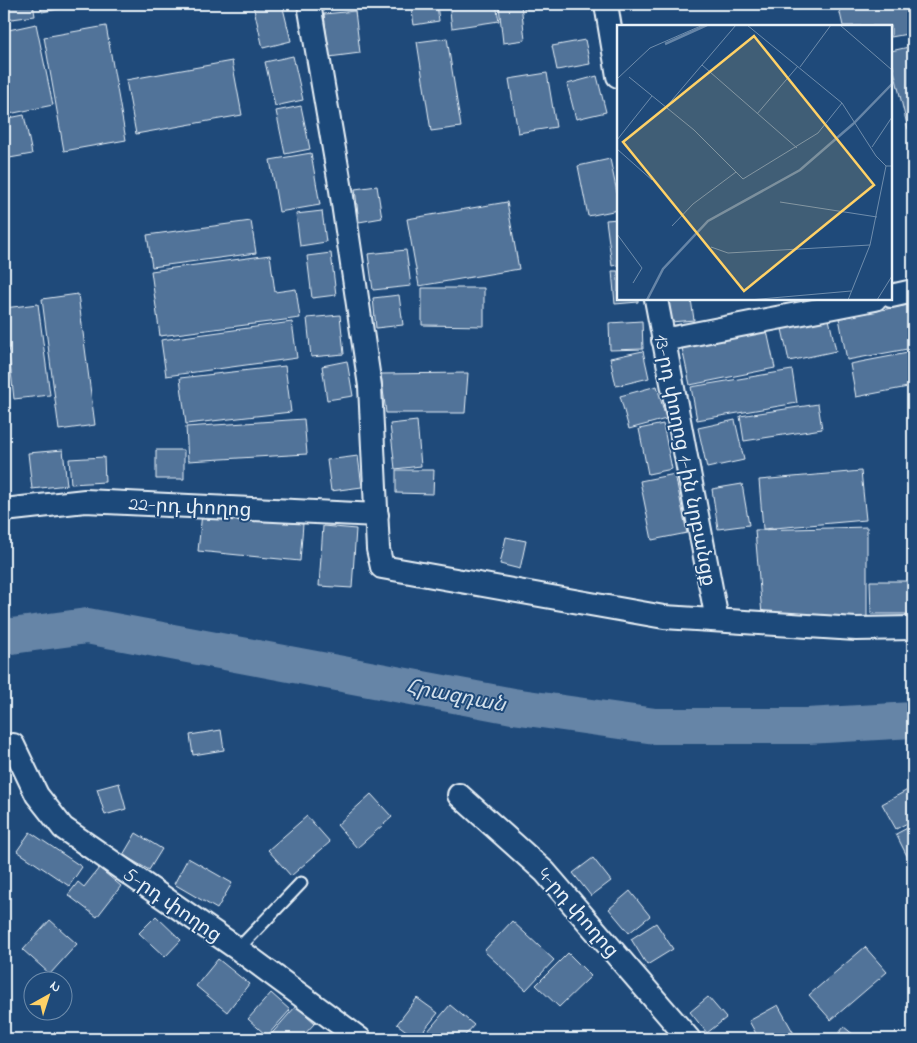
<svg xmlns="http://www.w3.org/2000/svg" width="917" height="1043" font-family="'Indie Flower','Noto Sans Armenian',sans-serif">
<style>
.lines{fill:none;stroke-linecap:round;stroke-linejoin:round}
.river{stroke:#6685a7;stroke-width:36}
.building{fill:#517399;stroke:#e8f1f8}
.lane-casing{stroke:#e8f1f8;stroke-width:15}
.street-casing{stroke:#e8f1f8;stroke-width:26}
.lane{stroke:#1f4a7a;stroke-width:11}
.street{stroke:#1f4a7a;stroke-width:22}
.labels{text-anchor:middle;stroke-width:4;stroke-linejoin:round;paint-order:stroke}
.street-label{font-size:20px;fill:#e8f1f8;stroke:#1f4a7a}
.water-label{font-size:21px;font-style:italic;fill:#d4e1ec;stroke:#1f4a7a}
.inset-river{fill:none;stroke:#6685a7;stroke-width:2.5}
.inset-road{fill:none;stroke:#6f8dac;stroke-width:1}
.view{fill:#ffd166;fill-opacity:0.15;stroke:#ffd166;stroke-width:2.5}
.inset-edge{fill:none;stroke:#e8f1f8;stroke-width:2.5}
</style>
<rect width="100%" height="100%" fill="#1f4a7a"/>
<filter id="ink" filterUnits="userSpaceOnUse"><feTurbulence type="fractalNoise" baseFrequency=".02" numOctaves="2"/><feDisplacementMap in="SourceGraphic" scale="10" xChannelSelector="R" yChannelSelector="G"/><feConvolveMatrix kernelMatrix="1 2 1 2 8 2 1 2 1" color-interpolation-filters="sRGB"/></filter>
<g filter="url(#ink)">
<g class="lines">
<path class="river" d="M4 637 87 626 513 706 655 726H807L913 720"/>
</g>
<path class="building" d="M4 4H33L35 16 4 20Z
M40 4H86L42 12Z
M259 4H282L291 41 263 48 253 5Z
M411 4H437L439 21 414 25Z
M449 4H496L499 21 452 28Z
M521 4 525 40 503 43 499 6Z
M523 4H553V5L524 9Z
M838 4H913V33L891 37V26H843Z
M355 11 360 53 329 57 324 14Z
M36 24 53 105 4 115V31Z
M106 26 126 140 64 151 44 37Z
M447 38 461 127 431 131 417 42Z
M585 40 590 64 557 70 552 46Z
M913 46V127L908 129 891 58V51Z
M293 56 303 100 275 106 265 62Z
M232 61 242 115 136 134 126 80Z
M547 73 556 127 518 133 509 79Z
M597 76 606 112 576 119 567 84Z
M301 106 310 149 285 154 276 111Z
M24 115 32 154 4 159V119Z
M311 153 320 205 279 212 270 160Z
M610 159 618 197V210L588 216 578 166Z
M377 186 382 218 359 222 355 189Z
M507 202 519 269 419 286 407 219Z
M322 211 326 242 300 246 296 214Z
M618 219V265L612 266 606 220Z
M251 221 256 253 152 267 147 235Z
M406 250 411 286 373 290 368 254Z
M331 253 336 295 312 298 307 256Z
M270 255 275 292 296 289 300 318 160 336 151 271Z
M612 271H618V299H638V302L615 304Z
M422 288H484V326L422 325Z
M78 294 95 425 59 430 42 299Z
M399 295 403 325 376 328 373 298Z
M668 299H691L694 320 671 322Z
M38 304 50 395 14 399 4 308Z
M913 304V348L847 360 839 318Z
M340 315 344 354 311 357 307 318Z
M829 319 836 351 789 361 782 329Z
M642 321 643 349 610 350 609 323Z
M292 322 297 358 166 376 161 340Z
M767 331 775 368 690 385 682 348Z
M643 351 649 378 616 386 610 358Z
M913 352V386L856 397 850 364Z
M347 361 353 396 327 400 322 366Z
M285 366 291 412 186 424 180 378Z
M792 370 797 403 697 420 691 387Z
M468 373 465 413H386L381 374Z
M657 386 666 419 629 429 620 396Z
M818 404 822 429 744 441 740 416Z
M304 419 307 454 188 461 186 427Z
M735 420 744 460 707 468 698 428Z
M417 421 421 466 395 469 390 424Z
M663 424 672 469 648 474 639 429Z
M63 450 67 485 32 489 28 453Z
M156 450H184V479H156Z
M358 456 362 487 331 491 327 460Z
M104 457 105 482 71 484 69 459Z
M396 470H434L433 494 396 493Z
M861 471 866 520 763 529 759 480Z
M675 474 687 533 652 540 640 481Z
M742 484 749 525 718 529 712 489Z
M202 513 303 524 300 561 198 551Z
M323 526 356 529 352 588 319 586Z
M867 527V622L762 615 755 530Z
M506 537 526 541 520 569 500 564Z
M870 581H913V614H871Z
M221 730 224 750 193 755 190 735Z
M119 783 126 809 105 815 97 789Z
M913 787V820L896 829 882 804Z
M371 794 392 817 357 848 337 825Z
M307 816 330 842 291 876 268 850Z
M913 825V868L896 834Z
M30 832 82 867 69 886 17 851Z
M136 833 162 849 149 870 123 855Z
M188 858 232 883 217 909 174 884Z
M593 858 611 881 591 896 573 873Z
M99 868 121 886 97 917 68 895 78 882 84 887Z
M630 891 650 916 629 933 609 909Z
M156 916 181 940 165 957 139 933Z
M50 920 77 944 50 974 23 950Z
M512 921 554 960 526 990 484 951Z
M656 923 673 949 647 965 631 939Z
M865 947 887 972 831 1020 809 995Z
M568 953 591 976 559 1007 536 985Z
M218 959 249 984 227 1012 196 986Z
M271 993 290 1010 267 1036 248 1019Z
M708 997 726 1018 707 1033 690 1012Z
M417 998 438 1013 417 1039 397 1024Z
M450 1005 474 1025 462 1039H438L428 1031Z
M778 1005 797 1039H759L749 1021Z
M296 1006 315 1023 300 1039H267Z
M844 1027 859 1039H834Z"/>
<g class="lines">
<g class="lane-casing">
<path id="lane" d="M238 949 301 883"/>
</g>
<g class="street-casing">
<path id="street" d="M309 4 341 190 370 386 378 549 382 567 664 617 856 629 913 628
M606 4 618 76
M891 296 913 291
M656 299 717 620
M663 340 875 299
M4 510 85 501 377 515
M13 745 37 795 63 828 238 949 360 1039
M459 795 545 872 689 1039"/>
</g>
<use href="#lane" class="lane"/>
<use href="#street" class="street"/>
</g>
</g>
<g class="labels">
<g class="street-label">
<text transform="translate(686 460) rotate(79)" y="7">13-րդ փողոց 1-ին նրբանցք</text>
<text transform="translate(190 506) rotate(3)" y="7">22-րդ փողոց</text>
<text transform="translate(173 904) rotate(35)" y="7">5-րդ փողոց</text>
<text transform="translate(579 912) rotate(49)" y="7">4-րդ փողոց</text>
</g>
<g class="water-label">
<text transform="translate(456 695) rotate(11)" y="7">Հրազդան</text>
</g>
</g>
<g transform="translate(617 25)">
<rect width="275" height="275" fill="#1f4a7a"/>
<path class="inset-river" d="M48 19 90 0M30 275 46 244 91 196 183 145 236 99 275 59"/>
<path class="inset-road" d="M130 0 225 78 259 131 269 141H275M223 0 275 45M85 40 180 123M183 42 214 0M12 52 77 105 126 154 201 108 225 78M0 54 33 23 86 0M50 81 119 0M140 89 181 41M0 115 35 71M255 122 275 92M0 124 35 155M163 177 260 192M55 201 76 179 119 147M0 209 25 243 16 258M94 222 111 228 253 220M132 275 234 266M231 275 253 220 269 141M260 275 275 251"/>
<path class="view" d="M137 11 257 160 127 266 6 117Z"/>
<rect width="275" height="275" class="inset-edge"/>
</g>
<rect width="917" height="1043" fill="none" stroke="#1f4a7a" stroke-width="20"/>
<rect x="10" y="10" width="897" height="1023" fill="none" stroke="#e8f1f8" stroke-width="2" filter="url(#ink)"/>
<g transform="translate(48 996) rotate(39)"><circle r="24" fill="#1f4a7a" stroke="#6f8dac"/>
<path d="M0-4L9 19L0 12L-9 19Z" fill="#ffd166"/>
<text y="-8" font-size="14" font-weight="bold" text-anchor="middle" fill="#e8f1f8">N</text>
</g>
</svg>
